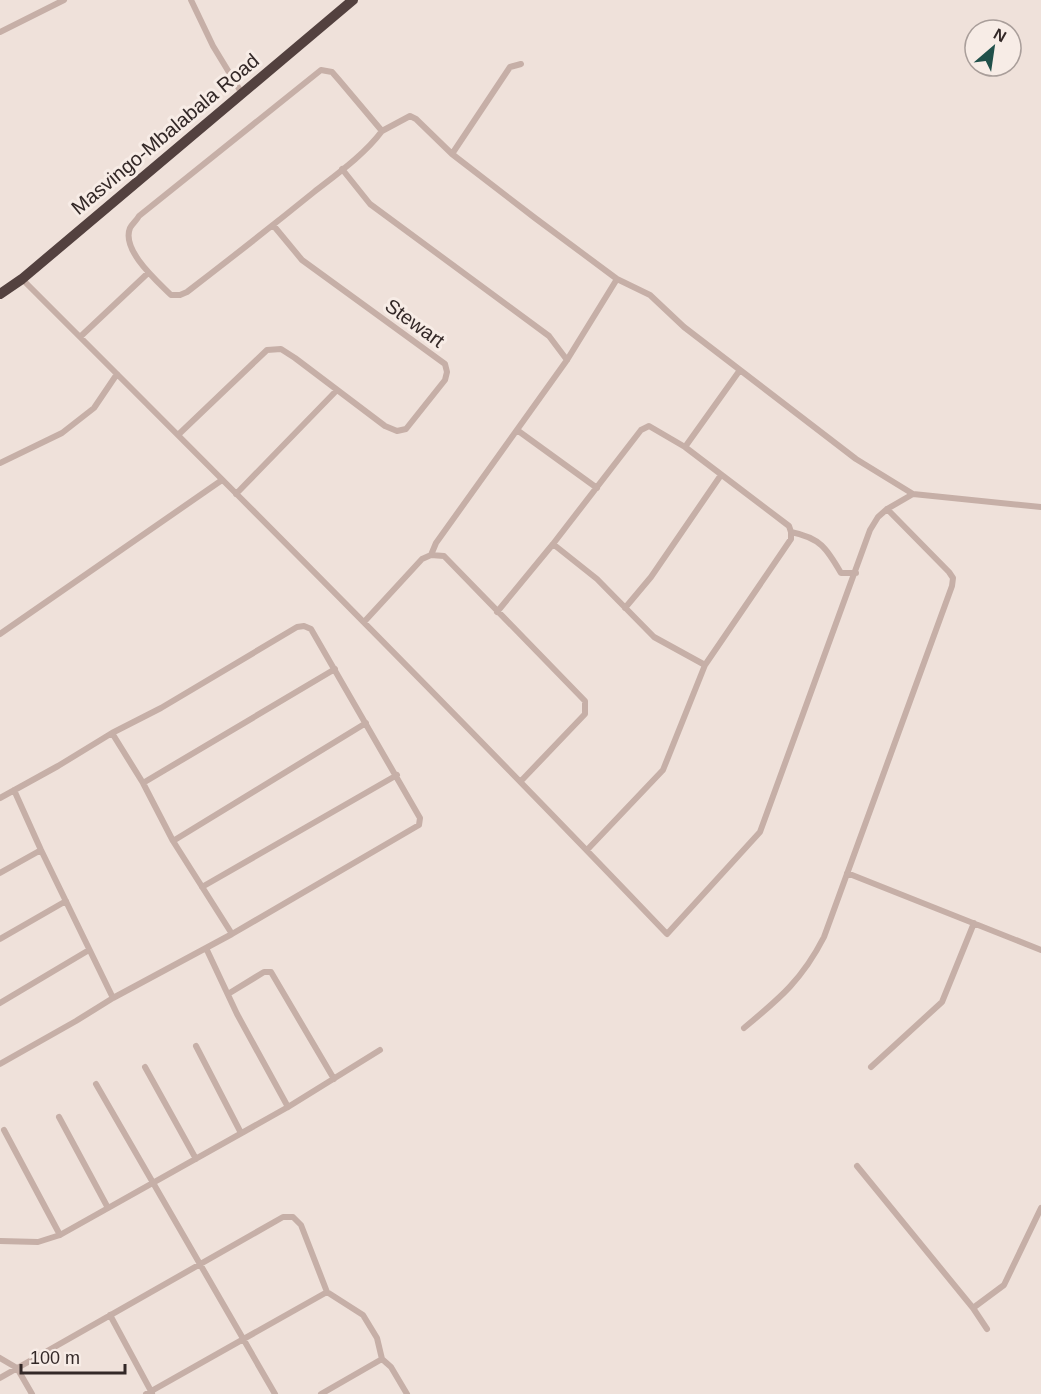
<svg xmlns="http://www.w3.org/2000/svg" width="1041" height="1394" font-family="Helvetica,sans-serif">
<style>
.lines{fill:none;stroke-linecap:round;stroke-linejoin:round}
.street{stroke:#c6afa7;stroke-width:6}
.highway{stroke:#53413f;stroke-width:10}
.labels{text-anchor:middle;stroke-width:6;stroke-linejoin:round;paint-order:stroke}
.street-label{font-size:20px;fill:#332827;stroke:#f7ece6}
</style>
<rect width="100%" height="100%" fill="#efe1da"/>
<g class="lines">
<path class="street" d="M191 0 213 46 241 92
M0 32 64 0
M321 70 332 72 339 80 382 131C364 155 337 174 314 192 272 226 230 259 187 292L180 295H171C157 281 121 250 130 228 132 224 137 220 139 216Z
M382 131 410 116 416 119 452 154 535 218 617 279 650 295 684 327 856 459 913 494
M452 154 510 67 521 64
M342 169 370 204 549 336 567 360
M22 279C239 496 455 712 667 934L760 832 870 530 878 517 887 509 913 494 1041 507
M80 337 148 273
M517 430 597 488
M179 434 267 350 281 349 295 358 385 426 397 431 406 429 445 380 447 372 445 364 302 260 273 225
M685 447 740 370
M0 463 62 433 94 408 117 374
M236 494 337 390
M791 532C821 538 827 549 841 573H856
M553 544 597 579 654 637 705 665 663 770 587 850
M431 555 436 543 567 360 617 279
M625 608 651 577 721 475
M497 612 553 544 641 430 649 426 685 447 789 526 791 532V539L705 665
M364 622 422 559 431 555 444 556 585 701V714L521 781
M0 634 222 480
M112 733 143 783 173 841 232 934
M143 783 335 669
M14 790 41 850 113 998
M0 798 58 766 112 733 161 708 297 627 304 626 311 629 420 818 419 825 232 934 113 998 76 1021 0 1064
M173 841 366 723
M0 873 41 850
M847 873 1041 950
M202 887 397 775
M0 939 66 901
M206 948 237 1014 288 1107
M228 994 264 972H271L334 1079
M0 1003 89 950
M744 1028C780 998 802 980 824 937L952 586 953 578 949 572 887 509
M196 1046 241 1133
M145 1067 196 1159
M871 1067 942 1002 974 923
M96 1084 275 1394
M59 1117 108 1208
M4 1130 60 1235
M857 1166 973 1308 987 1329
M0 1241 38 1242 60 1235 288 1107 380 1050
M973 1308 1004 1285 1041 1208
M110 1315 152 1393
M0 1358 17 1368 32 1394
M0 1378 283 1217H293L301 1225 327 1292 363 1315 377 1338 382 1359 391 1367 407 1394
M146 1394 327 1292
M321 1394 382 1359"/>
<path class="highway" d="M0 294 22 279 353 0"/>
</g>
<g class="labels">
<g class="street-label">
<text transform="translate(165 134) rotate(-40)" y="7">Masvingo-Mbalabala Road</text>
<text transform="translate(415 323) rotate(36)" y="7">Stewart</text>
</g>
</g>
<g transform="translate(993 48) rotate(29)"><circle r="28" fill="#f7ece6" stroke="#a99e9a" stroke-width="1.5"/>
<path d="M0-4.5L10 22L0 15L-10 22Z" fill="#20504a"/>
<text y="-9" font-size="16" font-weight="bold" text-anchor="middle" fill="#332827">N</text>
</g>
<path d="M21 1364v9h104v-9" fill="none" stroke="#332827" stroke-width="3"/>
<text x="30" y="1364" font-size="18" fill="#332827" stroke="#f7ece6" stroke-width="4.5" paint-order="stroke">100 m</text>
</svg>
